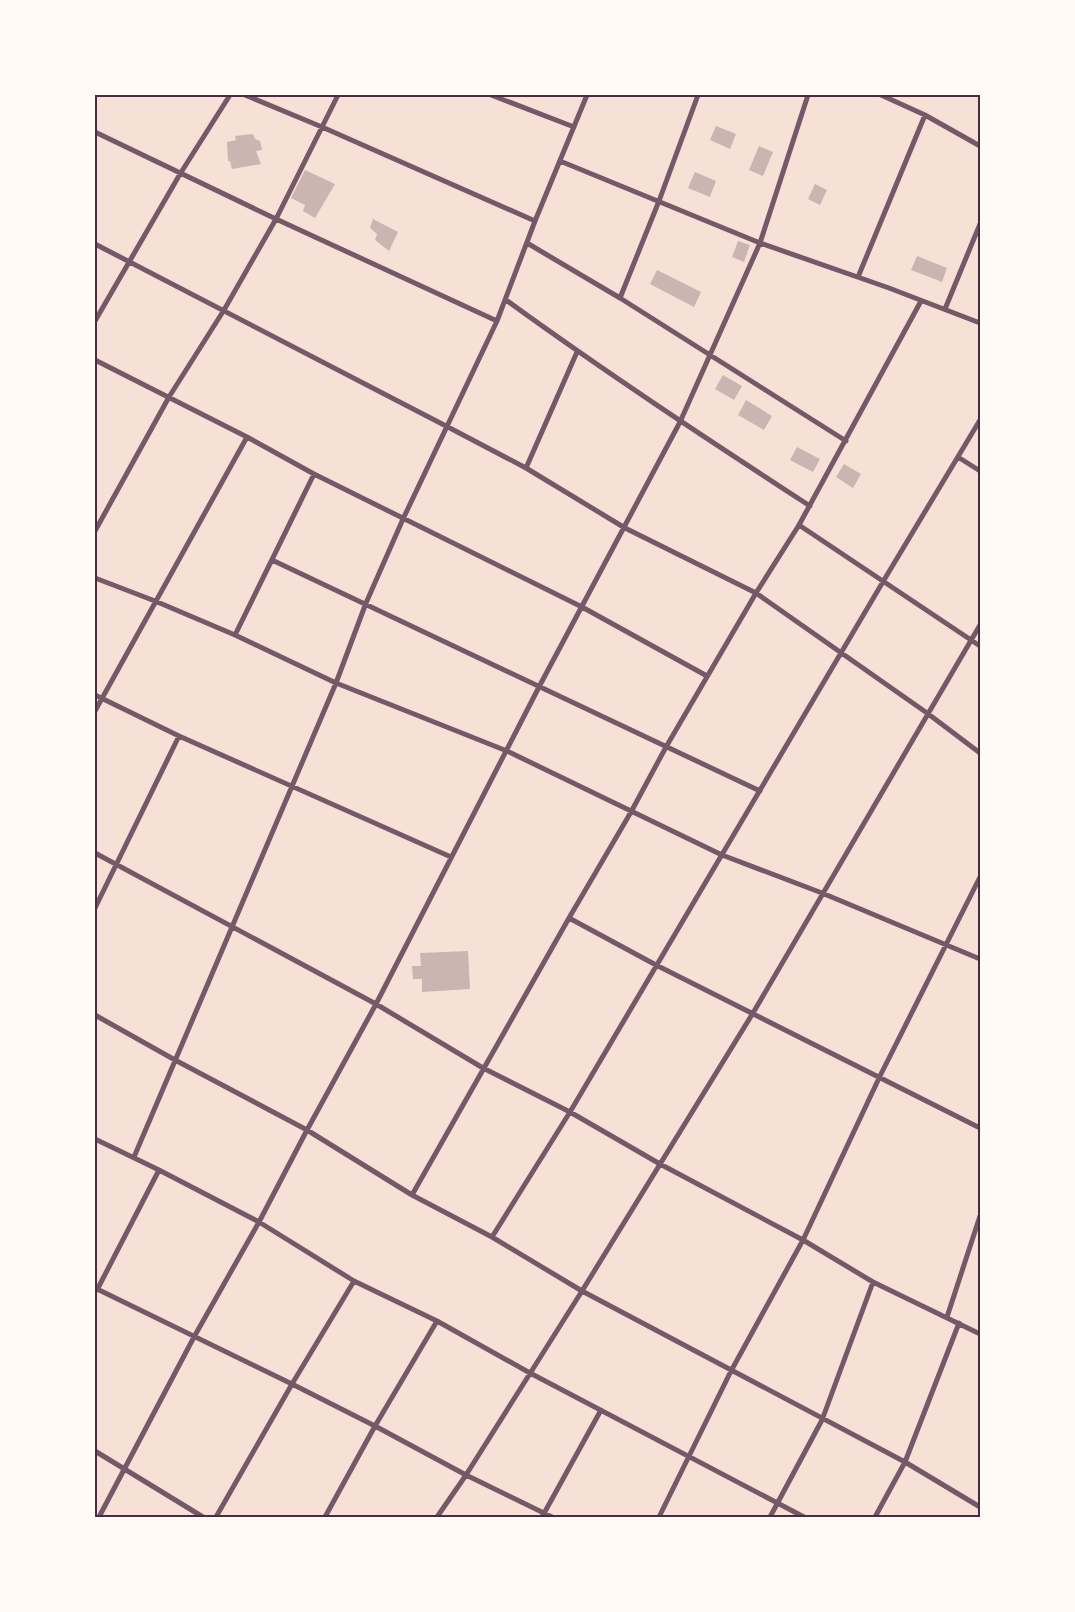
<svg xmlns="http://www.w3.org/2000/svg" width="1075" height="1612" font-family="Inter,sans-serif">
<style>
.building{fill:#ccb4b1}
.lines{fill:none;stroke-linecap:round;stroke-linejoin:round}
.minor{stroke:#755966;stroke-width:5}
.neatline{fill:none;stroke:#4a2c40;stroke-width:2}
</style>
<rect width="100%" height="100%" fill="#f7e1d7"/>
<path class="building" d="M716 126 736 134 730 149 710 140Z
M253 134 255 139 260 141 262 150 256 151 261 164 232 169 230 161H228L227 142 236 140 235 136Z
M759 146 773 152 763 176 749 170Z
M305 170 335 184 315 218 303 211 305 205 291 198Z
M695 172 716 181 710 197 688 188Z
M815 184 827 190 820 205 808 199Z
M373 219 398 232 389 251 375 240 377 234 370 228Z
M738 241 750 245 744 262 732 257Z
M917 256 947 268 942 282 911 270Z
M657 270 701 292 694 307 650 284Z
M723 375 742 386 734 400 715 389Z
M746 400 772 416 764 430 738 415Z
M797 447 820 459 813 472 790 460Z
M844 464 861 474 853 488 836 477Z
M468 951 470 989 422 992V979H413L412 966H421L420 953Z"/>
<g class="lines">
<path class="minor" d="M245 95 322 127 535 221
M491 95 574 127
M881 95 925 115 980 146
M95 132 276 219 497 321
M560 161 760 243 889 288 980 323
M527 243 620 298 846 441
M95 244 446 426 526 468 625 528 756 593 927 713 980 753
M858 277 925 115
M620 298 659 201 698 95
M506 300C605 372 707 439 810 506
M945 309 980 224
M95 321 180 174 230 95
M95 360 247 437 314 474 582 607 707 676
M958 457 980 471
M526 468 577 352
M799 525 980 646
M95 531 169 397 224 310 276 219 338 95
M272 560 760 791
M95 578 155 601 235 635 336 683 507 751 722 855 822 893 980 959
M235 635 314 474
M95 695 179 736 451 857
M95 711 247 437
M95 853 376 1004 483 1068 570 1112 660 1164 803 1240 873 1282 980 1334
M95 908 179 736
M569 918 656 965 980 1128
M95 1015 175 1060 307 1130 412 1195 492 1237 582 1291 905 1462 980 1507
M95 1139 159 1170 259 1222 354 1281 437 1321 530 1373 804 1517
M134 1157 336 683 366 603 403 519 497 321 535 221 587 95
M412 1195 569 918 631 812 666 747 756 593 799 525 921 301
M492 1237 570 1112 884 580 980 420
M95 1288 292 1384 375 1426 466 1475 552 1517
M97 1290 159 1170
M947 1317 980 1216
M95 1451 203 1517
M99 1517 194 1337 259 1222 307 1130 376 1004 540 685 680 422 760 243 808 95
M216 1517 292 1384 354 1281
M325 1517 375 1426 437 1321
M437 1517 466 1475 582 1291 753 1013 980 625
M542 1517 601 1410
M659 1517 731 1371 803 1240 880 1076 980 877
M770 1517 822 1420 873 1282
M875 1517 905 1462 959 1323"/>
</g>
<rect width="1075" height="1612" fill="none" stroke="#fffaf5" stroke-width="192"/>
<rect x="96" y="96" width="883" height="1420" class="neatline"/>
</svg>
